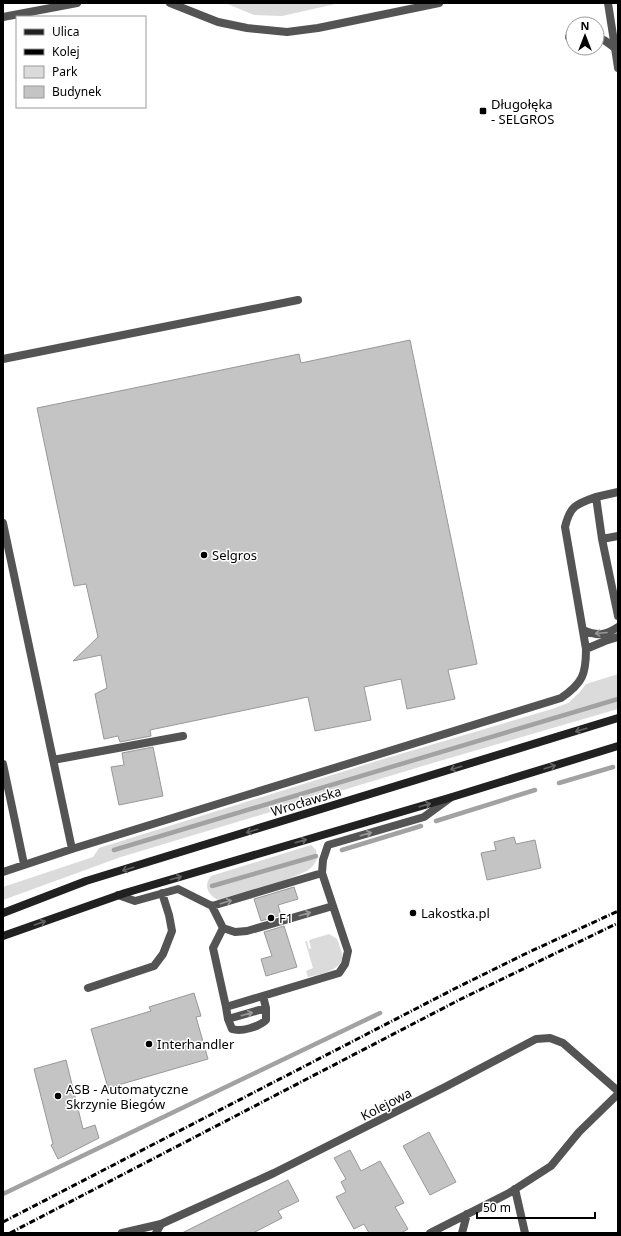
<svg xmlns="http://www.w3.org/2000/svg" width="621" height="1236" font-family="'Noto Sans',sans-serif">
<style>
.green{fill:#dbdbdb}
.lines{fill:none;stroke-linecap:round;stroke-linejoin:round}
.stream{stroke:#a2a2a2;stroke-width:4.5}
.building{fill:#c4c4c4;stroke:#989898}
.lane{stroke:#545454;stroke-width:8}
.street{stroke:#545454;stroke-width:8}
.secondary{stroke:#212121;stroke-width:8}
.rail{stroke:#000;stroke-width:3;stroke-dasharray:6 2 1 2;stroke-linecap:butt}
.oneway{stroke:#989898}
.oneway2{stroke:#646464}
.poi-dot{fill:#000;stroke:#fff;stroke-width:1.5}
.labels{text-anchor:middle;stroke-width:3;stroke-linejoin:round;paint-order:stroke}
.poi-label{font-size:13px;fill:#000;stroke:#fff;text-anchor:start}
.street-label{font-size:13px;fill:#000;stroke:#fff}
</style>
<rect width="100%" height="100%" fill="#fff"/>
<path class="green" d="M225 3H340L282 16 254 15Z
M618 674V709L436 762 121 857 3 900V887L93 857 99 848 380 760 552 709 568 703 579 693 586 684Z
M311 845 316 850 317 859 313 866 307 871 288 879 218 900C208 895 203 886 211 876Z
M329 934 337 939C339 944 341 949 342 954 344 971 319 974 308 977L306 971 313 968 305 941H307L309 949 311 948 309 940Z"/>
<g class="lines">
<path class="stream" d="M559 783 613 767
M436 821 535 790
M114 850 618 699
M342 850 421 826
M212 886 316 856
M3 1194 380 1013"/>
</g>
<path class="building" d="M410 340 477 664 448 670 455 699 407 709 401 679 364 687 371 720 315 731 308 697 150 730 151 736 120 742 118 736 104 739 95 694 107 688 101 655 73 661 98 637 86 584 74 586 37 408 299 354 301 363Z
M153 747 163 796 119 805 111 767 124 765 122 753Z
M514 837 516 844 535 840 541 868 487 880 481 853 496 850 494 842Z
M294 887 298 899 278 905 281 915 261 921 254 899Z
M284 926 297 967 266 976 261 959 272 956 264 932Z
M194 993 201 1016 196 1017 208 1059 108 1088 91 1029 151 1011 149 1007Z
M66 1060 83 1129 95 1125 99 1138 58 1159 51 1145 53 1144 34 1069Z
M429 1132 456 1182 430 1195 403 1146Z
M350 1150 361 1171 380 1161 404 1203 395 1207 408 1229 401 1233H369L364 1224 354 1229 336 1197 346 1192 341 1182 346 1179 334 1158Z
M288 1180 299 1201 278 1211 282 1218 253 1233H182Z"/>
<g class="lines">
<path class="lane" d="M170 3 218 22 247 28 287 32 318 28 439 3
M608 3 615 48
M3 17 77 3
M569 37H573
M597 38 604 40 615 48
M3 359 298 300
M618 492 596 497 602 539 618 616
M3 523 72 849
M602 539 618 536
M583 630C597 636 605 636 618 627
M586 649 605 641 618 637
M53 760 183 736
M3 764 24 864
M3 872 72 849 561 698C583 683 586 674 586 649L565 527C570 506 576 504 596 497
M118 895 135 901 178 889 212 906 322 873 323 860 328 845 424 817 450 798
M212 906 223 928 235 932 247 931 333 906 322 873
M223 928 213 948 226 1007 339 973 345 964 348 951 333 906
M88 988 154 966 163 954 172 931 169 915 162 893
M226 1007 228 1019 266 1008 263 996
M228 1019 232 1029C241 1032 259 1027 266 1020V1008
M515 1189 525 1233
M122 1233 161 1224
M430 1233 509 1193 551 1166 579 1132 618 1094
M462 1233 467 1214"/>
<path class="street" d="M615 48 618 68
M156 1233 161 1224 274 1173 445 1087 536 1039 550 1038 563 1043 618 1091"/>
<path class="secondary" d="M3 913 86 881 618 718
M3 936 125 893 452 797 618 746"/>
<path class="rail" d="M3 1222 456 988 525 954 618 911
M10 1233 461 999 618 923"/>
</g>
<defs><path id="oneway-shaft" d="M-6 0H5M1.5-3L5.5 0L1.5 3" fill="none" stroke-width="1.6" stroke-linecap="round" stroke-linejoin="round"/></defs>
<g class="oneway">
<use href="#oneway-shaft" transform="translate(601 633) rotate(175)"/>
<use href="#oneway-shaft" transform="translate(366 834) rotate(-16)"/>
<use href="#oneway-shaft" transform="translate(226 902) rotate(-17)"/>
<use href="#oneway-shaft" transform="translate(305 914) rotate(-16)"/>
<use href="#oneway-shaft" transform="translate(247 1014) rotate(-16)"/>
</g>
<g class="oneway2">
<use href="#oneway-shaft" transform="translate(581 730) rotate(163)"/>
<use href="#oneway-shaft" transform="translate(550 767) rotate(-17)"/>
<use href="#oneway-shaft" transform="translate(456 768) rotate(163)"/>
<use href="#oneway-shaft" transform="translate(425 805) rotate(-16)"/>
<use href="#oneway-shaft" transform="translate(252 831) rotate(163)"/>
<use href="#oneway-shaft" transform="translate(301 841) rotate(-16)"/>
<use href="#oneway-shaft" transform="translate(128 869) rotate(163)"/>
<use href="#oneway-shaft" transform="translate(176 878) rotate(-16)"/>
<use href="#oneway-shaft" transform="translate(40 923) rotate(-19)"/>
</g>
<g class="poi-dot">
<rect x="479" y="107" width="8" height="8" rx="2"/>
<circle cx="204" cy="555" r="4"/>
<circle cx="413" cy="913" r="4"/>
<circle cx="271" cy="918" r="4"/>
<circle cx="149" cy="1044" r="4"/>
<circle cx="58" cy="1096" r="4"/>
</g>
<g class="labels">
<g class="poi-label">
<text x="491" y="109">Długołęka<tspan x="491" dy="15">- SELGROS</tspan></text>
<text x="212" y="560">Selgros</text>
<text x="421" y="918">Lakostka.pl</text>
<text x="279" y="923">F1</text>
<text x="157" y="1049">Interhandler</text>
<text x="66" y="1094">ASB - Automatyczne<tspan x="66" dy="15">Skrzynie Biegów</tspan></text>
</g>
<g class="street-label">
<text transform="translate(306 801) rotate(-17)" y="5">Wrocławska</text>
<text transform="translate(386 1104) rotate(-27)" y="5">Kolejowa</text>
</g>
</g>
<rect width="621" height="1236" fill="none" stroke="#000000" stroke-width="8"/>
<rect x="16" y="16" width="130" height="92" fill="#ffffff" stroke="#999999"/>
<rect x="24" y="29" width="20" height="6" fill="#212121" stroke="#999999"/>
<text x="52" y="36" font-size="12" fill="#000000">Ulica</text>
<rect x="24" y="49" width="20" height="6" fill="#000000" stroke="#999999"/>
<text x="52" y="56" font-size="12" fill="#000000">Kolej</text>
<rect x="24" y="66" width="20" height="12" fill="#dbdbdb" stroke="#999999"/>
<text x="52" y="76" font-size="12" fill="#000000">Park</text>
<rect x="24" y="86" width="20" height="12" fill="#c4c4c4" stroke="#999999"/>
<text x="52" y="96" font-size="12" fill="#000000">Budynek</text>
<g transform="translate(585 36)"><circle r="19" fill="#ffffff" stroke="#999999"/>
<path d="M0-3L7 15L0 10L-7 15Z" fill="#000000"/>
<text y="-6" font-size="11" font-weight="bold" text-anchor="middle" fill="#000000">N</text>
</g>
<path d="M477 1212v6h118v-6" fill="none" stroke="#000000" stroke-width="2"/>
<text x="483" y="1212" font-size="12" fill="#000000" stroke="#ffffff" stroke-width="3" paint-order="stroke">50 m</text>
</svg>
